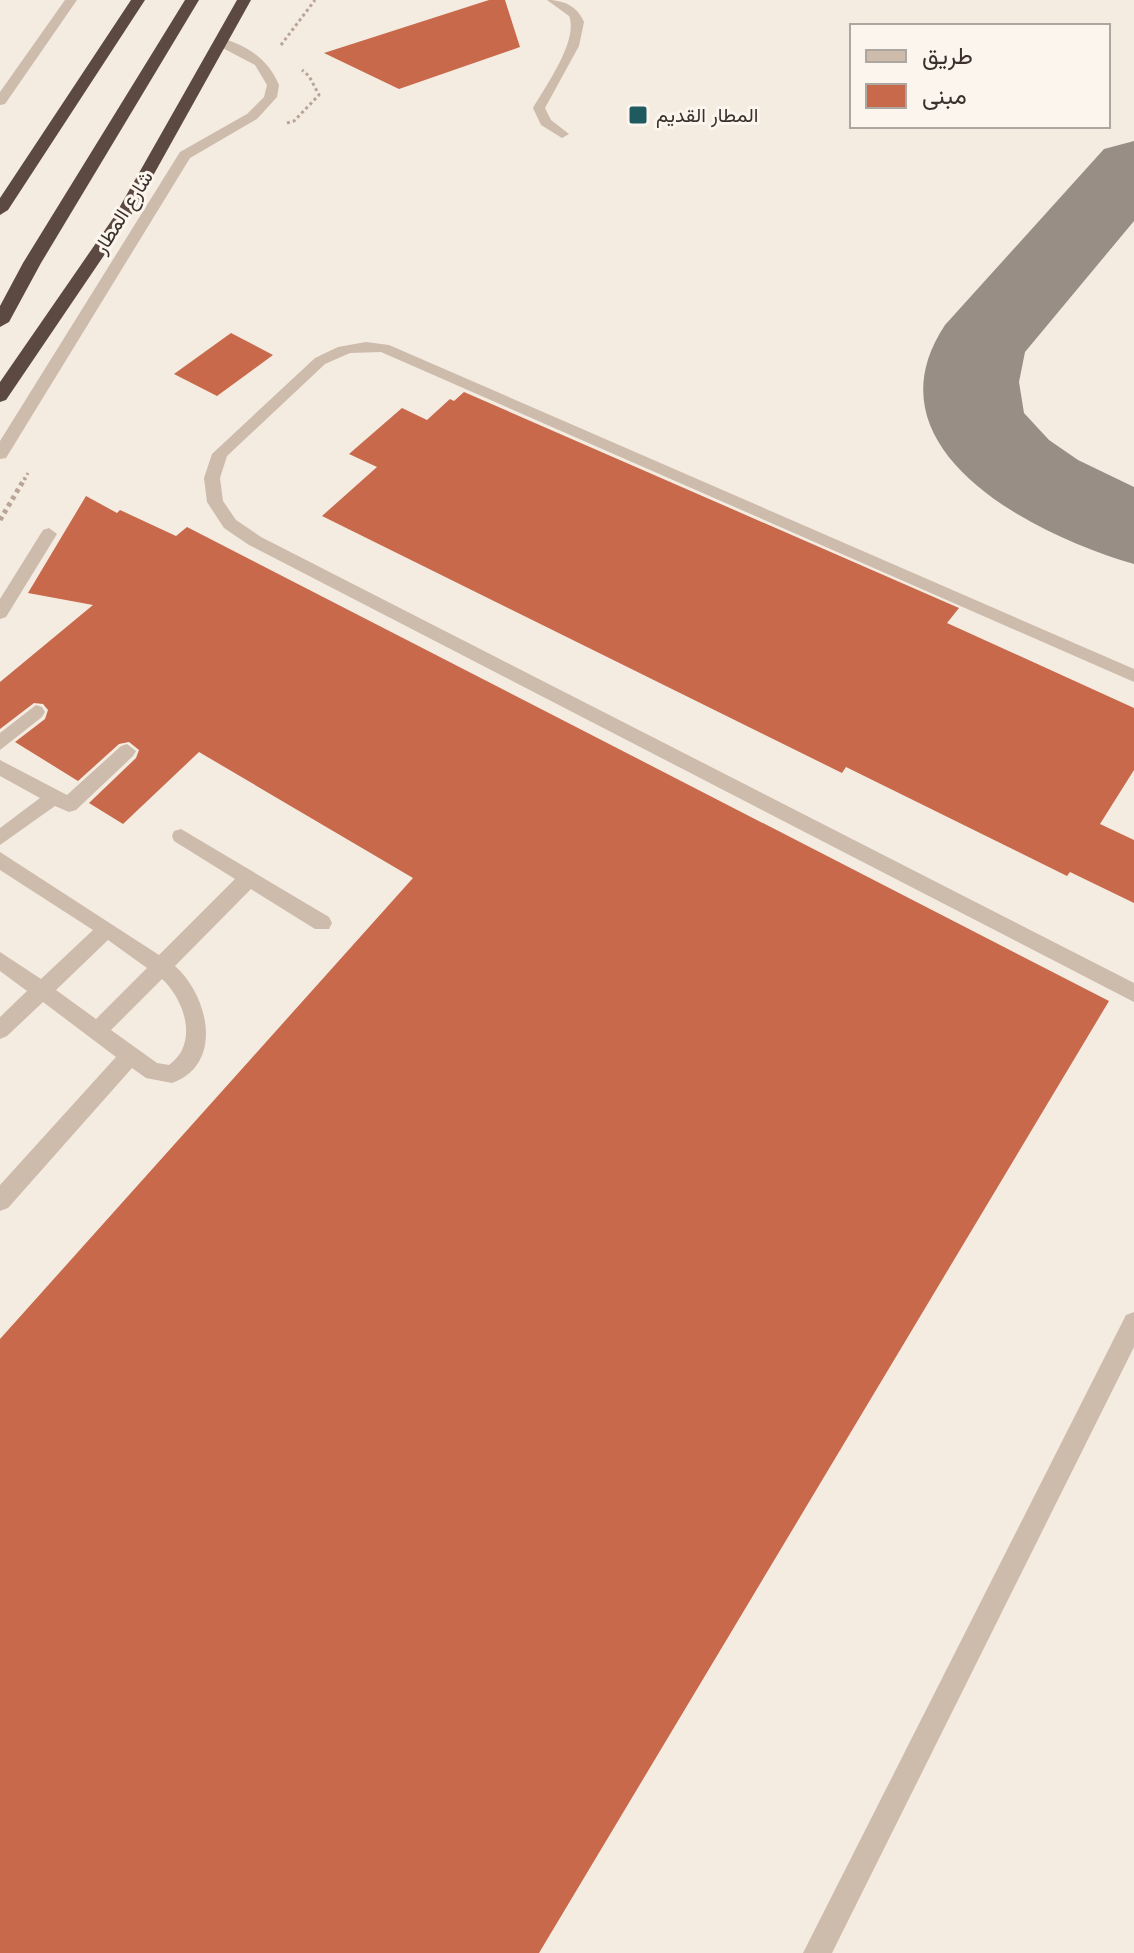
<svg xmlns="http://www.w3.org/2000/svg" width="1134" height="1953" font-family="Lato,Vazirmatn,sans-serif">
<style>
.lines{fill:none;stroke-linecap:round;stroke-linejoin:round}
.taxiway{fill:#988e86;fill-rule:evenodd}
.building{fill:#c8694b}
.path-far1{stroke:#b9a596;stroke-width:3;stroke-dasharray:3 3;stroke-linecap:butt}
.path{stroke:#b9a596;stroke-width:5;stroke-dasharray:4 4;stroke-linecap:butt}
.lane{fill:#cdbbac;fill-rule:evenodd}
.street{fill:#cdbbac;fill-rule:evenodd}
.highway{fill:#5c4a42;fill-rule:evenodd}
.poi-dot{fill:#1f5a5e;stroke:#fbf5ee;stroke-width:3}
.labels{text-anchor:middle;stroke-width:6;stroke-linejoin:round;paint-order:stroke}
.far-poi-label{font-size:20px;fill:#3b302b;stroke:#fbf5ee;text-anchor:start}
.far-street-label{font-size:20px;fill:#3b302b;stroke:#fbf5ee}
</style>
<rect width="100%" height="100%" fill="#f4ebe1"/>
<g class="lines">
<path class="taxiway" d="M1134 141V221L1025 352 1019 382 1024 413 1049 440 1078 460 1134 487V564C1036 536 862 450 945 325L1104 149Z"/>
</g>
<path class="building" d="M489 0H505L520 47 399 89 324 53Z
M231 333 273 355 217 396 174 374Z
M464 392 959 608 947 623 1134 708V770L1100 824 1134 840V903L1070 872 1067 876 846 767 842 773 322 516 377 467 349 454 402 408 427 420 450 399 454 401Z
M86 496 117 513 120 510 176 536 187 527 1109 1001 539 1953H0V1339L413 878 199 752 123 824 89 803 136 758 139 750 129 742 119 744 78 781 15 742 45 719 48 710 43 704 34 703 0 729V682L93 605 28 593Z"/>
<g class="lines">
<path class="path-far1" d="M281 45 315 0
M287 123 294 121 319 95 309 76 302 70
M24 480 28 473"/>
<path class="path" d="M0 520 25 478"/>
<path class="lane" d="M547 0C564 0 577 6 584 22L579 46 545 108 551 120 569 134 562 138 541 125 533 108C545 87 579 40 569 16Z
M366 342 389 345 1134 669V682L381 352 350 353 325 364 227 456 220 478 223 501 236 520 261 537 1134 983V1002L249 545 224 528 207 502 204 478 212 454 315 358 338 347Z
M49 528 57 534 6 617 0 619V599L43 530Z
M36 705 42 707 45 712 42 717 0 750V733Z
M127 744 136 751 133 756 76 810 69 812 55 806 0 845V828L40 798 0 776V760L67 795 121 746Z
M181 829 329 917 332 923 329 929H315L251 889 175 966C208 995 225 1064 172 1083L146 1078 132 1068 8 1208 0 1211V1185L116 1057 43 1002 7 1036 0 1039V1017L27 991 0 971V952L41 979 93 930 0 870V852L159 955 235 879 174 841 172 836 174 831ZM108 940 147 968 96 1019 56 990ZM162 979C185 1000 199 1044 169 1065L157 1063 111 1030Z
M1134 1312V1347L832 1953H803L1126 1315Z"/>
<path class="street" d="M65 0H77L5 104 0 105V92Z
M221 38C248 46 268 59 279 85L277 97 257 119 190 158 6 458 0 459V441L180 152 247 114 264 97 267 85 255 65 217 45V39Z"/>
<path class="highway" d="M131 0H145L8 210 0 215V198Z
M185 0H199L41 263 9 322 0 327V306L23 263Z
M237 0H251L130 217 6 400 0 402V382L114 217Z"/>
</g>
<rect class="poi-dot" x="628" y="105" width="20" height="20" rx="4"/>
<g class="labels">
<g class="far-poi-label">
<text x="656" y="122">المطار القديم</text>
</g>
<g class="far-street-label">
<text transform="translate(123 212) rotate(-58)" y="7">شارع المطار</text>
</g>
</g>
<rect x="850" y="24" width="260" height="104" fill="#fbf5ee" stroke="#aea6a0" stroke-width="2"/>
<rect x="866" y="50" width="40" height="12" fill="#cdbbac" stroke="#aea6a0" stroke-width="2"/>
<text x="922" y="64" font-size="24" fill="#3b302b">طريق</text>
<rect x="866" y="84" width="40" height="24" fill="#c8694b" stroke="#aea6a0" stroke-width="2"/>
<text x="922" y="104" font-size="24" fill="#3b302b">مبنى</text>
</svg>
